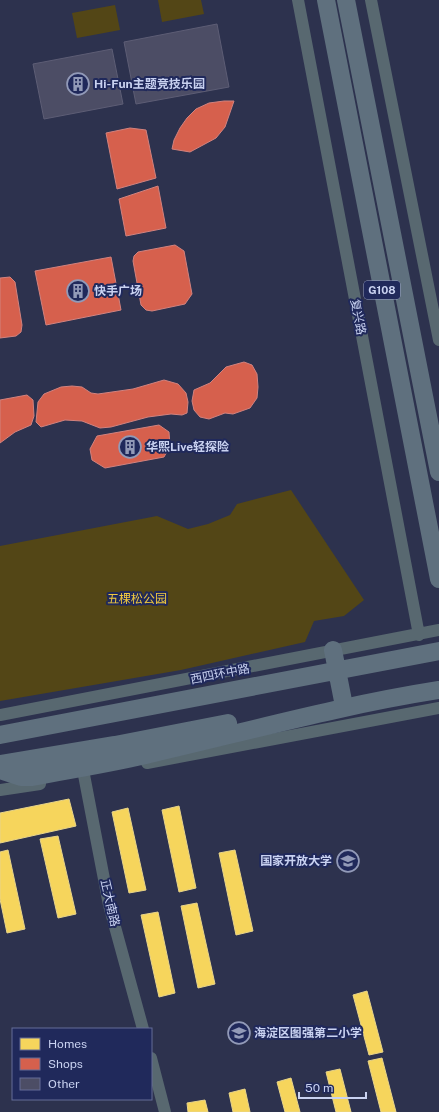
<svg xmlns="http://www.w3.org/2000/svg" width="439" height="1112" font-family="'Public Sans','Noto Sans SC',sans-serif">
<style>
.green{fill:#534616}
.homes{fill:#f6d55c;stroke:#e8d489}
.shops{fill:#d6604d;stroke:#d2827e}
.building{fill:#4c4d65;stroke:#5d5d75}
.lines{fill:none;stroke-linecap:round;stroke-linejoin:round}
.minor{stroke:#586870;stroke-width:12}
.highway{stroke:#5f707e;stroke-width:18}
.labels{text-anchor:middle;stroke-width:4;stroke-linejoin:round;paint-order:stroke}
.shield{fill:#20295b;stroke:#969fc4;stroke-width:1}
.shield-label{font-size:11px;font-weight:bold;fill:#c9d2f1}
.poi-label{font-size:12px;font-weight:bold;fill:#c9d2f1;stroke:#20295b;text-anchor:start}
.street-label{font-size:12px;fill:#c9d2f1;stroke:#20295b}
.park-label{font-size:12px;fill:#f0c93f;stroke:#20295b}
</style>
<rect width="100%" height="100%" fill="#2d324e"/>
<path class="green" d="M158 0H201L204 14 162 22Z
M115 5 120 30 77 38 72 13Z
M291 490 364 600 344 616 314 621 305 642 181 670 0 701V546L157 516 188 529 208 524 230 515 237 504Z"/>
<path class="homes" d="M69 799 76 826 0 843V813Z
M179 806 196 888 179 892 162 810Z
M128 808 146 890 129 893 112 812Z
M58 836 76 914 58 918 40 839Z
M8 850 25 929 7 933 0 899V852Z
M235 850 253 931 236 935 219 853Z
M197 903 215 984 198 988 181 906Z
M158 912 175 993 159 997 141 915Z
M367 991 383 1052 369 1055 353 995Z
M382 1058 396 1112H381L368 1061Z
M340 1069 351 1112H336L326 1072Z
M291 1078 300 1112H285L277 1082Z
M245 1089 250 1112H233L229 1093Z
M205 1100 208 1112H188L187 1103Z"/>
<path class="shops" d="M224 101H234L225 127 216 138 190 152 172 149 174 140 180 128 187 118 196 109 209 103Z
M130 128 146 130 156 178 117 189 106 133Z
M158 186 166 228 126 236 119 199Z
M175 245 184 251 192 294 185 304 152 311 146 310 141 305 133 261 134 256 138 252Z
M111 257 121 310 46 325 35 271Z
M10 277 15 282 22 325 21 332 16 336 0 338V278Z
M244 362 252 365 257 374 258 387 257 398 250 408 233 414 225 413 209 419 200 417 194 410 192 401 194 390 210 383 226 367Z
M164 380 178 384 186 393 188 402 187 413 182 415 171 414 148 417 111 427 100 428 82 421 65 420 41 427 36 422 38 402 44 394 61 387 72 386 82 387 91 393 98 394 133 389Z
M27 395 33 400 34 416 31 425 15 432 0 443V400Z
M159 425 169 432 170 446 164 457 105 468 92 460 90 449 97 436Z"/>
<path class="building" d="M217 24 229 87 136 104 124 42Z
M112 49 123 104 44 119 33 64Z"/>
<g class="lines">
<path class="minor" d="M298 0 419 635
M371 0 439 340
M0 715 439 630
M147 763 439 708
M84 775 109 905 143 1029
M0 790 40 784
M151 1058 165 1112"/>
<path class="highway" d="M326 0 439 579
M346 0 439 472
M333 650 344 706
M0 735 439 651
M0 764 115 745 228 723
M0 770 21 777H32C73 769 114 763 154 753 249 731 343 705 439 690"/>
</g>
<defs>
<g id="building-ring" transform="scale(1.15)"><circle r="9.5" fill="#20295b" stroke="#929ab8" stroke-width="1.5"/><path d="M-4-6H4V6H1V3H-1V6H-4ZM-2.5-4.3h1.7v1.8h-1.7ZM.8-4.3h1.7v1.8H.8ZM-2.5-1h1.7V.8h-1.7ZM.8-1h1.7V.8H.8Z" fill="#929ab8"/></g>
<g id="university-ring" transform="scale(1.15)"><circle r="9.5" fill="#20295b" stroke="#929ab8" stroke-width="1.5"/><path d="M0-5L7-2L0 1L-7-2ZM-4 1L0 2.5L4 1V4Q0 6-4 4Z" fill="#929ab8"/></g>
<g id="school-ring" transform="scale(1.15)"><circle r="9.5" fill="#20295b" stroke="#929ab8" stroke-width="1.5"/><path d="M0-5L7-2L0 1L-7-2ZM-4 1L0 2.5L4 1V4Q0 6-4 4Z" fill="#929ab8"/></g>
</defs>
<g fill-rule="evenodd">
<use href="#building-ring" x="78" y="84"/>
<use href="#building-ring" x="78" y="291"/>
<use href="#building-ring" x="130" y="447"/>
<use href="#university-ring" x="348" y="861"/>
<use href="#school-ring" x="239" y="1033"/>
</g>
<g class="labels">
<rect class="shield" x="364" y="281" width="36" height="18" rx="3"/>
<g class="shield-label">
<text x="382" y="294">G108</text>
</g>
<g class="poi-label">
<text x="94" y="88">Hi-Fun主题竞技乐园</text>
<text x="94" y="295">快手广场</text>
<text x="146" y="451">华熙Live轻探险</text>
<text x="332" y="865" text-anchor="end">国家开放大学</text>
<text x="254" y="1037">海淀区图强第二小学</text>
</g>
<g class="street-label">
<text transform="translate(358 317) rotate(79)" y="4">复兴路</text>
<text transform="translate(220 674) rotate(-11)" y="4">西四环中路</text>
<text transform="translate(110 903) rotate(77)" y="4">正大南路</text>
</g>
<g class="park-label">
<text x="137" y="603">五棵松公园</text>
</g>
</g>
<rect x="12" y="1028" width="140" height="72" fill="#20295b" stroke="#646d97"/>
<rect x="20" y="1038" width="20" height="12" fill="#f6d55c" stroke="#646d97"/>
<text x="48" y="1048" font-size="12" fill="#c9d2f1">Homes</text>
<rect x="20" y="1058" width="20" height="12" fill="#d6604d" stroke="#646d97"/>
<text x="48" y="1068" font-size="12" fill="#c9d2f1">Shops</text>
<rect x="20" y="1078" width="20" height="12" fill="#4c4d65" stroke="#646d97"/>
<text x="48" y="1088" font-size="12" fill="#c9d2f1">Other</text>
<path d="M299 1092v6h67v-6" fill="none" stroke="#c9d2f1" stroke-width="2"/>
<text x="305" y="1092" font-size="12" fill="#c9d2f1" stroke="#20295b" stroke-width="3" paint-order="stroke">50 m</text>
</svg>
